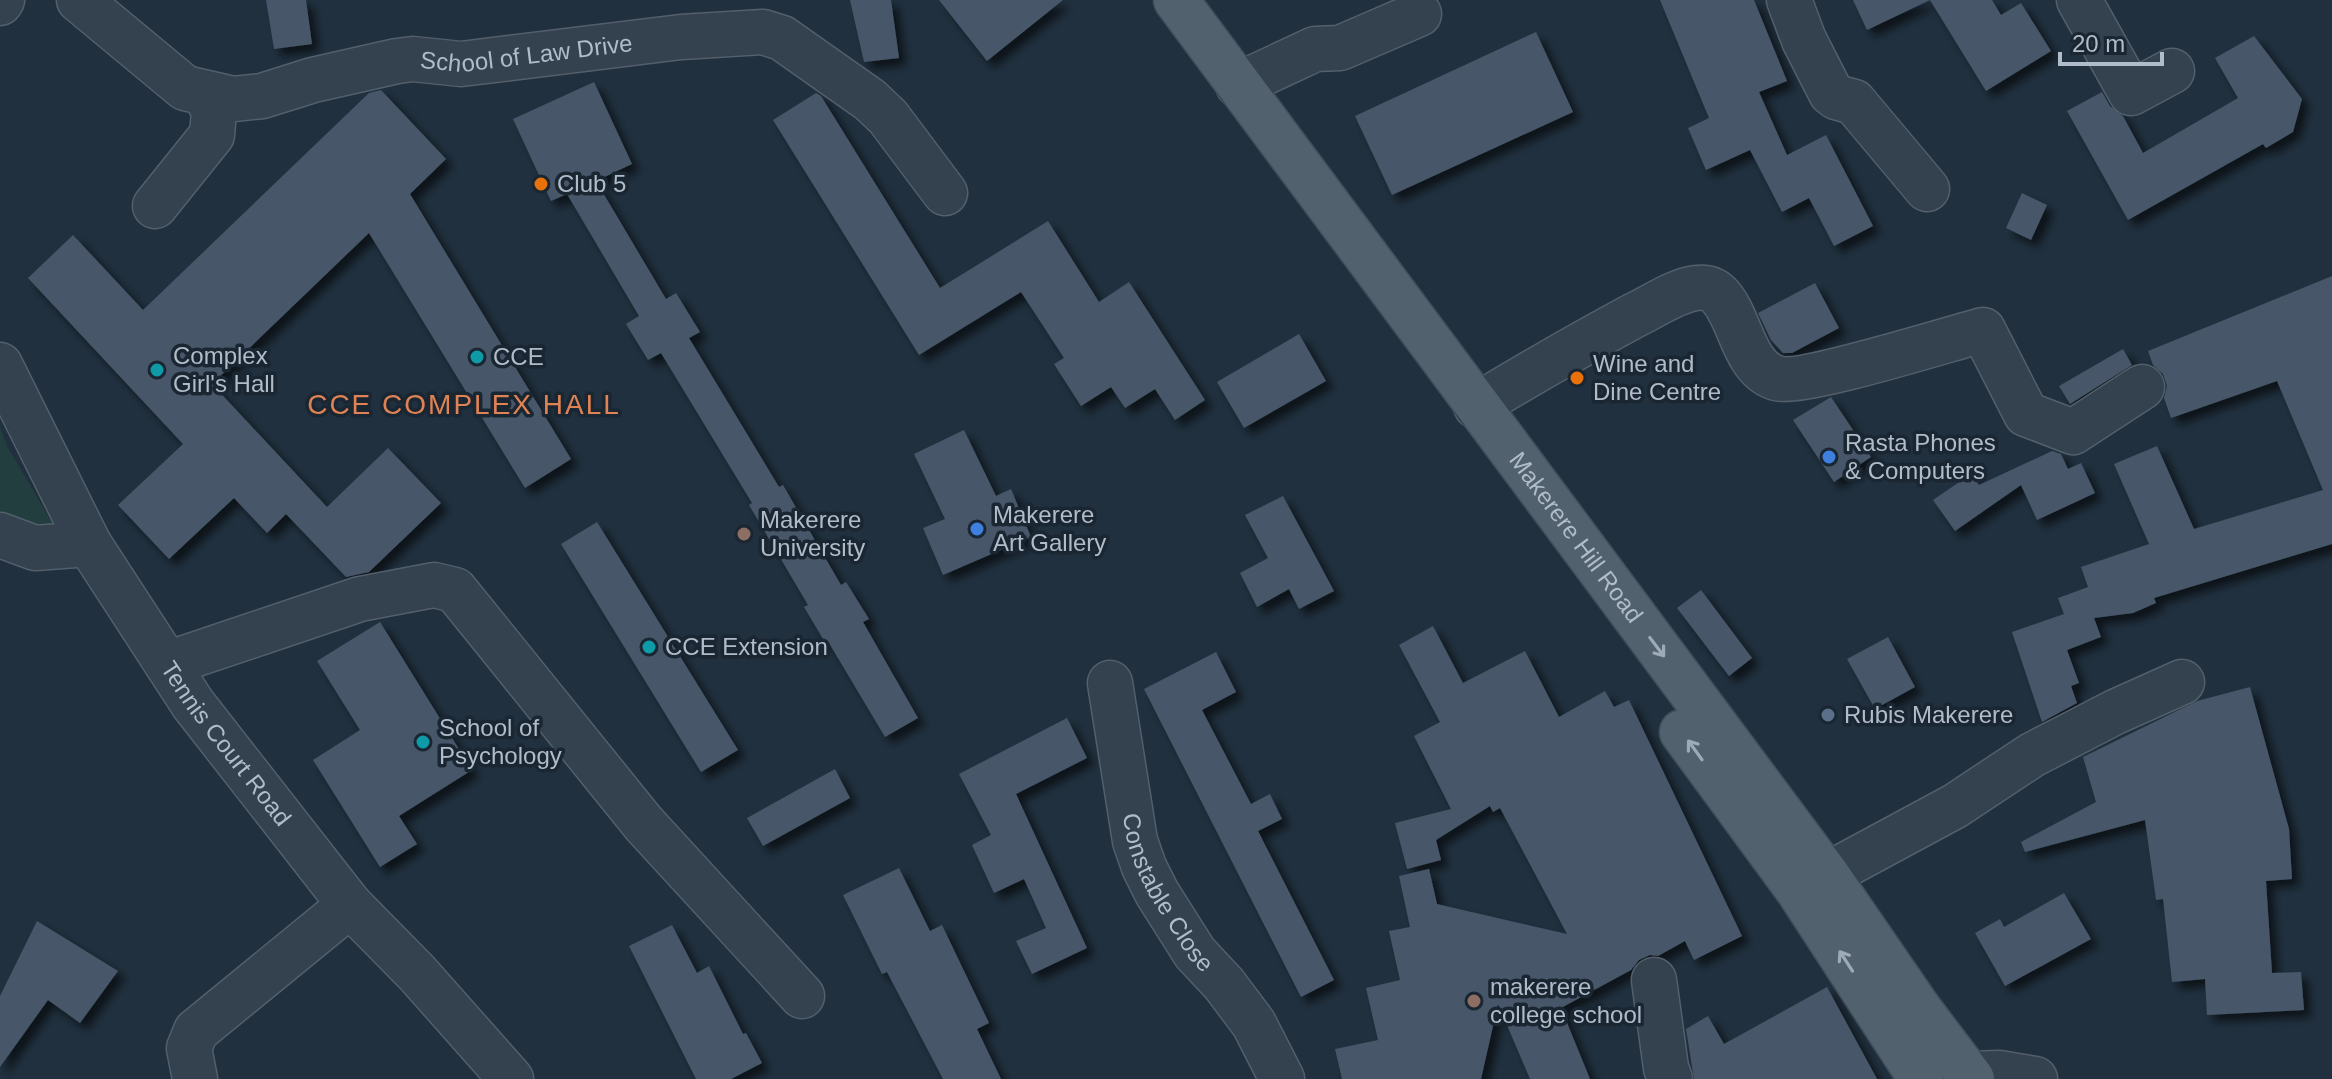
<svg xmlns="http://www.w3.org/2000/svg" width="2332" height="1079" font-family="Arial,sans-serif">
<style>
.green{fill:#223e3f}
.building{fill:#465767;filter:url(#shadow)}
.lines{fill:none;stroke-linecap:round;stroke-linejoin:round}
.minor-casing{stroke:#535f6b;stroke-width:47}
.major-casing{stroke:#414d59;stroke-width:47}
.minor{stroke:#34414e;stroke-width:44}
.major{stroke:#52616e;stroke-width:44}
.oneway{stroke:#9daab7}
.food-dot{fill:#e8710a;stroke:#1a2632;stroke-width:3}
.culture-dot{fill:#0f9aa8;stroke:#1a2632;stroke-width:3}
.shop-dot{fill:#3f7fe0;stroke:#1a2632;stroke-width:3}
.education-dot{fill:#8d6e63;stroke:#1a2632;stroke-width:3}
.service-dot{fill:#5c6f8a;stroke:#1a2632;stroke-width:3}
.labels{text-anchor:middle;stroke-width:7;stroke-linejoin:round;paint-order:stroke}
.street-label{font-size:24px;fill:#b0bcc9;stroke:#1a2632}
.poi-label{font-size:24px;fill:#b0bcc9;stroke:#1a2632;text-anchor:start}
.quarter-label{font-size:28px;letter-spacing:2px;fill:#df8355;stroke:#1a2632}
</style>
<defs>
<filter id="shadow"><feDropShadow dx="7" dy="7" stdDeviation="4" flood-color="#0009"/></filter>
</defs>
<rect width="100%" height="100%" fill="#20303e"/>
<path class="green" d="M0 427 7 446 51 521V528L0 519Z"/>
<path class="building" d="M266 0H306L312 44 274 49Z
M850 0H891L899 58 864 62Z
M939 0H1063L987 61Z
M1660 0H1754L1787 81 1759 92 1787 155 1826 135 1873 226 1834 246 1809 198 1782 212 1750 150 1706 170 1688 128 1709 118Z
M1853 0H1992L2001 15 2021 3 2051 51 1986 91 1930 0 1867 30Z
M1536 32 1573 112 1392 195 1355 116Z
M2254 36 2302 99 2293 132 2266 148 2263 144 2128 220 2067 111 2102 92 2110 106 2123 116 2143 153 2238 98 2215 58Z
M594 82 632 164 596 181 666 299 676 293 700 332 689 338 779 487 783 485 841 585 846 582 869 619 863 622 918 718 885 737 829 643 826 644 804 607 808 605 749 505 752 503 661 353 648 360 626 324 639 316 567 194 551 201 513 119Z
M381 90 446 159 410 194 571 459 525 488 369 233 212 384 327 507 388 448 441 503 369 572 346 577 286 514 267 533 234 498 169 559 118 505 183 444 28 278 73 235 143 310 369 93Z
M816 93 821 96 940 288 1048 221 1099 302 1129 282 1205 400 1175 420 1155 389 1125 408 1111 387 1081 406 1054 364 1064 358 1021 292 919 355 773 120Z
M2022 193 2047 205 2031 240 2006 228Z
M2332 276V544L2154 598 2156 603 2133 613 2094 618 2101 637 2067 650 2079 683 2071 686 2077 703 2042 722 2012 632 2064 614 2058 598 2088 587 2081 567 2149 544 2114 464 2157 446 2194 529 2323 490 2277 381 2171 418 2164 398 2167 386 2163 374 2153 365 2148 351Z
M1815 283 1839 328 1792 353H1783L1771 340 1758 313Z
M1299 334 1326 381 1244 428 1217 382Z
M2123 349 2132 365 2070 404 2059 386Z
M1831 397 1871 457 1834 482 1793 420Z
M964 430 996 496 1011 489 1031 537 943 575 923 528 945 519 914 454Z
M2052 451 2061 454 2068 469 2081 463 2095 493 2037 520 2021 485 1955 531 1933 500 1971 474 1979 485Z
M1283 496 1334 591 1299 609 1289 589 1257 607 1240 573 1268 558 1245 515Z
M597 522 738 750 701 772 561 544Z
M1701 590 1752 658 1729 676 1677 608Z
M380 622 472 770 399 816 417 844 380 867 313 760 360 730 317 661Z
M1433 626 1463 683 1525 651 1559 717 1605 691 1614 707 1629 700 1742 936 1694 960 1685 941 1658 956 1650 955 1639 960 1631 970 1561 1008 1590 1079H1530L1498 1004 1481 1079H1342L1335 1049 1378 1040 1366 988 1400 980 1389 931 1410 927 1399 876 1429 869 1437 904 1567 934 1500 808 1493 812 1490 806 1436 840 1441 860 1407 869 1395 823 1451 809 1414 736 1440 722 1399 645Z
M1888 637 1915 687 1875 709 1847 659Z
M1216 652 1236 692 1202 710 1251 804 1270 794 1282 819 1258 831 1334 980 1301 997 1144 689Z
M2250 687 2289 829 2292 879 2266 881 2272 973 2301 972 2304 1010 2207 1015 2205 979 2172 982 2163 899 2156 900 2145 820 2025 852 2021 842 2096 802 2083 757 2197 701Z
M1067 718 1087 758 1016 794 1087 948 1032 974 1016 941 1046 928 1024 879 994 893 972 845 991 835 959 774Z
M835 769 850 798 763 846 747 818Z
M899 868 930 931 942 925 989 1023 977 1029 1001 1079H943L887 972 882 974 843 895Z
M2064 893 2091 939 2005 986 1975 933 2000 919 2004 927Z
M37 921 118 971 80 1023 48 1000 0 1067V996Z
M672 925 697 973 709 966 743 1034 746 1033 762 1063 731 1079H696L629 946Z
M1827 987 1877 1079H1694L1686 1029 1708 1016 1724 1044Z"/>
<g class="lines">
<g class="minor-casing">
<g id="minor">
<path id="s1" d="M79 0 185 88 233 99 262 96 313 80 397 61 413 59 461 64 681 37 763 32 782 38 870 100 888 117 945 193"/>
<path d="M1789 0 1804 40 1831 93 1836 97 1854 102 1927 189"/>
<path d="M2079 0 2131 93 2172 71"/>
<path d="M0 3 2 0"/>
<path d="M1238 85 1315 49 1340 48 1419 14"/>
<path d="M155 206 212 135 214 111 205 94"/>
<path id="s2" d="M0 365 89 544 193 704 350 905 417 973 511 1079"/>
<path d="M1476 406C1529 374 1581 344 1635 315 1654 306 1675 291 1696 288 1705 287 1712 288 1718 294 1741 316 1742 367 1776 378 1801 386 1948 339 1983 330L2026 414 2073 432 2142 387"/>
<path d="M0 535 35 548 89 544"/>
<path d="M167 664 360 599 434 585 455 590 644 824 802 996"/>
<path id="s3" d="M1110 683 1135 841 1144 867 1157 893 1195 953 1224 984 1254 1024 1282 1079"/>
<path d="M1827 875 1955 806 2032 755 2115 712 2182 682"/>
<path d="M1654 980 1666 1068 1670 1079"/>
<path d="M1968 1074 1999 1073 2035 1079"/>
<path d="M195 1079 189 1048 196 1031 350 905"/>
</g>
</g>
<g class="major-casing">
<g id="major">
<path id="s4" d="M1176 0 1827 875 1919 1009 1972 1079"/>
<path d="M1682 732 1798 890 1921 1079"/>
</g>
</g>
<use href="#minor" class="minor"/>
<use href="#major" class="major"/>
</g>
<defs><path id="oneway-shaft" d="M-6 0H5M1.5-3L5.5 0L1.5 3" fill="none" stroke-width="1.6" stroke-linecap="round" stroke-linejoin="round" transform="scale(2)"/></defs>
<g class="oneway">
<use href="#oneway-shaft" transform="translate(1657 647) rotate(53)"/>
<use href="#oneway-shaft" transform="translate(1695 750) rotate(-126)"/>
<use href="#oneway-shaft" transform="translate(1846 961) rotate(-123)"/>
</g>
<g class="food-dot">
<circle cx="541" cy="184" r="8"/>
<circle cx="1577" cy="378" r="8"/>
</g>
<g class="culture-dot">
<circle cx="477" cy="357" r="8"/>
<circle cx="157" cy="370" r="8"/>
<circle cx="649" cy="647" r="8"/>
<circle cx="423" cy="742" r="8"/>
</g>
<g class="shop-dot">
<circle cx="1829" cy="457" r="8"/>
<circle cx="977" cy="529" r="8"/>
</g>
<g class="education-dot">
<circle cx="744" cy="534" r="8"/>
<circle cx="1474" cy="1001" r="8"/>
</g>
<circle class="service-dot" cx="1828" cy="715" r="8"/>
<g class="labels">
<g class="street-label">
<text dy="8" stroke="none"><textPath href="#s1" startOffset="486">School of Law Drive</textPath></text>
<text dy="8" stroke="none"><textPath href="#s4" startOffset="670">Makerere Hill Road</textPath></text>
<text dy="8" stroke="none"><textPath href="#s2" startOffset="442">Tennis Court Road</textPath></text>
<text dy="8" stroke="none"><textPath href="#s3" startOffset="220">Constable Close</textPath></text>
</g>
<g class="poi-label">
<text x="557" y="192">Club 5</text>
<text x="173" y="364">Complex<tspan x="173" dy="28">Girl's Hall</tspan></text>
<text x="493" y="365">CCE</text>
<text x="1593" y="372">Wine and<tspan x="1593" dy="28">Dine Centre</tspan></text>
<text x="1845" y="451">Rasta Phones<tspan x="1845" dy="28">&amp; Computers</tspan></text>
<text x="993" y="523">Makerere<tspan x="993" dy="28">Art Gallery</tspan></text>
<text x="760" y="528">Makerere<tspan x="760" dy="28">University</tspan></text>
<text x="665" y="655">CCE Extension</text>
<text x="1844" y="723">Rubis Makerere</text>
<text x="439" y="736">School of<tspan x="439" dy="28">Psychology</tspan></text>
<text x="1490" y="995">makerere<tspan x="1490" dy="28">college school</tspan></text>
</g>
<g class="quarter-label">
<text x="464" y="414">CCE COMPLEX HALL</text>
</g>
</g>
<path d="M2060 52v12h102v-12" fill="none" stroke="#b0bcc9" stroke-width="4"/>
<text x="2072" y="52" font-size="24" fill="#b0bcc9" stroke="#1a2632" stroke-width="6" paint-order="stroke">20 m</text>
</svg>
